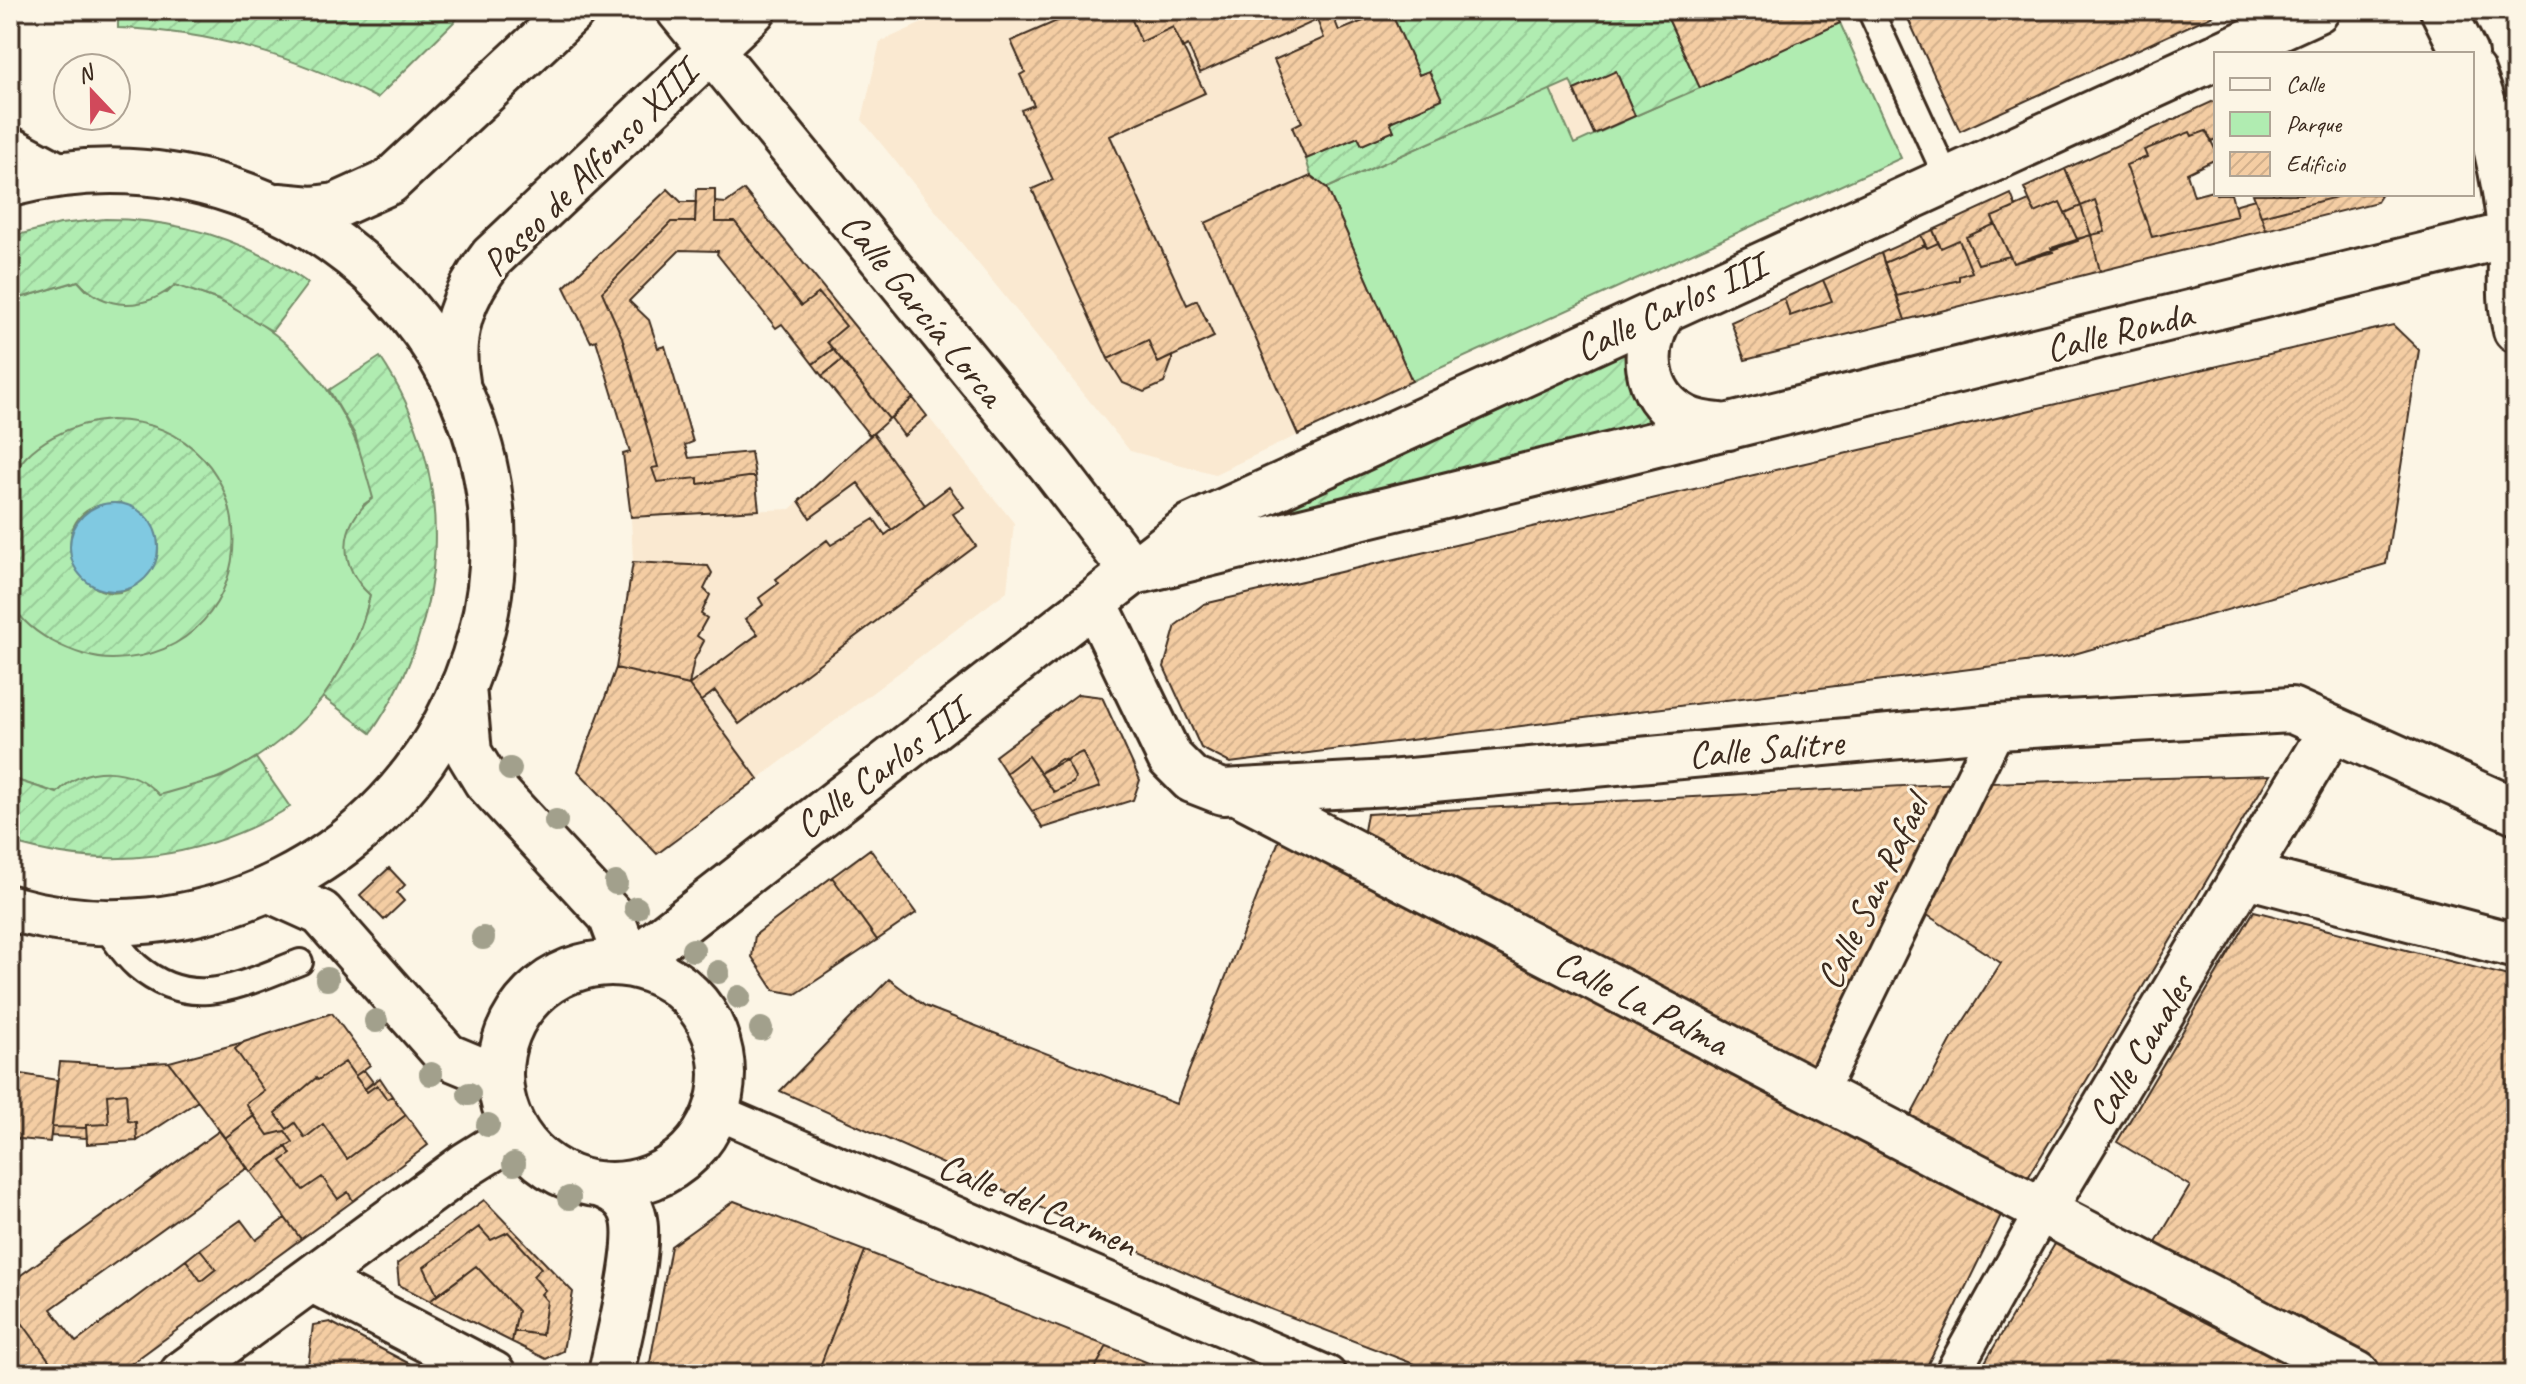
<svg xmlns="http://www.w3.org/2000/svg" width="2526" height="1384" font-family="Caveat,sans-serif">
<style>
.built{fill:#fae9d1}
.park{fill:#b0ecb1;stroke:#768b68;stroke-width:2}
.garden{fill:url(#garden-furrows);stroke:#768b68;stroke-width:2;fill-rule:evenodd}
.water{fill:#80c9e1;stroke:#648993;stroke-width:2}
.building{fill:url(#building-hatch);stroke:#3b2a1e;stroke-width:2}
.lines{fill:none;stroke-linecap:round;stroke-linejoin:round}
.service-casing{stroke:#3b2a1e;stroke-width:30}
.pedestrian-casing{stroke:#3b2a1e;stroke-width:40}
.minor-casing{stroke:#3b2a1e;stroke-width:50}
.secondary-casing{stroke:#3b2a1e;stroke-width:50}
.primary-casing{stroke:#3b2a1e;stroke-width:50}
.service{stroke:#fcf5e5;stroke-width:24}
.pedestrian{stroke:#fcf5e5;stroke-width:34}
.minor{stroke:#fcf5e5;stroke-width:44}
.secondary{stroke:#fcf5e5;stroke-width:44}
.primary{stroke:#fcf5e5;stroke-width:44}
.tree{fill:#a2a08c}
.labels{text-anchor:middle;stroke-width:6;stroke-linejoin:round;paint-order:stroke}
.street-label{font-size:38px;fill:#3b2a1e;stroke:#fcf5e5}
</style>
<defs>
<pattern id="garden-furrows" width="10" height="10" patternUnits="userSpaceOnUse" patternTransform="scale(2)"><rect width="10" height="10" fill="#b0ecb1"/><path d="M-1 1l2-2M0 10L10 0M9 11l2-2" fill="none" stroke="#98cb98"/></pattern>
<pattern id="building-hatch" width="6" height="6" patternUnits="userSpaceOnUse" patternTransform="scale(2)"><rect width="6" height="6" fill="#f4cda3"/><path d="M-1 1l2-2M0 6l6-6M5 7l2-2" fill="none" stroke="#d2b08c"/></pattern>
</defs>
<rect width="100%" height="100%" fill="#fcf5e5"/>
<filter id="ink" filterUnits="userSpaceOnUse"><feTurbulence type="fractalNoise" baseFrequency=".0125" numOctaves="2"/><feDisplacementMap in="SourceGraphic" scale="16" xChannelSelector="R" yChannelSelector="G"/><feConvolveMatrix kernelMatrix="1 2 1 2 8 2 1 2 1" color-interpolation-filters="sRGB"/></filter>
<g filter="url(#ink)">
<path class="built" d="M951 10H1834L1901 158 1412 381 1327 188 1312 176 1205 223 1298 435 1215 474 1130 451 862 120 880 42Z
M913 398 1014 523 1007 591 758 779 689 685 694 660 704 642 697 636 707 619 701 614 710 596 704 589 712 572 708 566 633 562 631 517 790 509Z"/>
<path class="park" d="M1840 23 1901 158 1412 381 1327 188 1550 89 1574 144Z
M78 281 86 290 167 293 175 285C279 314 345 386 372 489L373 498 363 505 360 585 370 595C349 700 262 776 159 796 135 766 83 766 57 793L10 778V301Z"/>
<path class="garden" d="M118 10H466L377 98C294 56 211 31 118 28Z
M1390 10H1664L1700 88 1635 116 1616 72 1574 90 1570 81 1327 188 1311 176 1306 159 1358 137 1362 145 1394 131 1390 122 1441 99 1429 71 1419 75Z
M105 219C180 219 247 240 308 283L272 331 219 300 175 285C144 311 106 311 78 281L10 301V237L60 224Z
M1656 321 1684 418 1281 538 1262 494Z
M380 357C459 474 450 619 371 733L323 697C345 666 363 632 370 595 338 565 338 525 373 498L355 435 329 390Z
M111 420C274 422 274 656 113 659 80 660 17 631 10 596 7 579 10 558 10 541 10 524 5 496 11 480 26 443 74 422 111 420ZM120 503C154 516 174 551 142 580 83 633 27 502 120 503Z
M256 758 290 807C203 860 108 872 10 842V778L57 793C85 764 132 765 159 795L222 777Z"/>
<path class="water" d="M70 547a44 44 0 1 1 88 0a44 44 0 1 1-88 0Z"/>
<path class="building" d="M1082 10H1128L1141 42 1173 27 1205 93 1110 136 1187 305 1197 300 1214 337 1158 363 1148 340 1108 359 1032 189 1053 180 1021 110 1034 105 1020 75 1025 72 1011 41Z
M1128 10H1338L1332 13 1339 31 1390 10 1419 75 1429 71 1442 99 1390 122 1394 131 1362 145 1358 137 1306 159 1292 127 1302 122 1274 60 1324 38 1317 20 1200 73 1188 45 1182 48 1173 27 1141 42Z
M1664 10H1834L1840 23 1700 88Z
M1904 10H2224L1960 131Z
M2500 10H2516V37Z
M1616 71 1635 116 1594 134 1574 90Z
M2216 100V139L2212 141 2206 131 2192 136 2190 132 2144 150 2147 157 2126 165 2152 237 2237 216 2234 205 2255 199 2266 230 2100 271 2091 235 2105 232 2101 217 2095 200 2081 206 2065 169Z
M2206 131 2216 151V159L2187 173 2194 196 2216 190V194H2231L2237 216 2152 237 2126 165 2147 157 2144 150 2190 132 2192 136Z
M2065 169 2081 206 2065 213 2060 202 2035 213 2024 188Z
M1311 176 1327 188 1412 381 1298 435 1205 223Z
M668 189 681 202H696L695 222H671L602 292 622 337 658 467 652 468 657 482 698 478V484L755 476 759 510 631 517 623 454 630 452 596 340 591 342 564 287Z
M696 189H715V222H735L801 306 819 293 846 326 827 342 833 349 813 364 782 324 776 328 717 254 718 251 680 250 629 301 649 320 658 348 665 346 693 442 685 445 689 458 751 452 755 476 698 484V478L657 482 652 468 658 467 622 337 602 292 671 222H695Z
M744 190 913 398 889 419 827 342 846 326 819 293 801 306 735 222H715V202L726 203Z
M2011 194 2016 207 1992 217 1995 224 1966 237 1978 264 2010 256 2013 263 2053 252 2051 248 2091 235 2100 271 1905 320 1897 296 1959 280V276L1972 272 1959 240 1941 248 1933 230Z
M2253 194H2348L2261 216Z
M2348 194H2382L2377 202 2266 230 2261 216Z
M2095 200 2105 232 2091 235 2081 206Z
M2029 201 2035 213 2060 202 2078 241 2013 263 1992 217Z
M2081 206 2091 235 2077 239 2065 213Z
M1995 224 2010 256 1978 264 1966 237Z
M1933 230 1938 243 1927 248 1921 235Z
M1921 235 1925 245 1884 263 1881 253Z
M1959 240 1972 272 1959 276V280L1897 296 1884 263 1925 245 1927 248 1938 243 1941 248Z
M1881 253 1905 320 1745 360 1731 322 1784 298 1790 316 1832 301 1823 280Z
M1823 280 1832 301 1790 316 1784 298Z
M2393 325 2419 350 2386 564 2064 657 1230 763 1201 748 1164 667 1176 625 1204 604Z
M1148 340 1158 363 1172 356V361L1164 383 1144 392 1123 383 1108 359Z
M833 349 842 360 822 376 813 364Z
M842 360 889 419 870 436 822 376Z
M913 398 927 416 904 436 891 418Z
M873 433 925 505 892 530 858 483 810 518 799 501Z
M949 487 964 507 953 514 976 546 739 724 715 691 701 701 689 685 758 634 745 619 763 605 759 598 779 583 776 579 827 540 831 545 874 519 885 535Z
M633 562 708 566 712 573 704 589 710 595 701 614 707 618 697 636 704 641 694 660 689 685 616 668Z
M616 668 689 685 758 779 657 854 578 771Z
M1078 694 1102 697 1140 780 1133 800 1043 828 1032 811 1100 787 1082 752 1040 773 1028 756 1006 773 995 756Z
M1082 752 1100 787 1032 811 1006 773 1028 756 1054 792 1073 783 1075 777 1066 760Z
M1061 759 1066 760 1075 777 1073 783 1054 792 1040 773Z
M2270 775 2026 1181 1909 1119 1952 1039 2001 963 1921 911 1986 783Z
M1960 783 1813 1071 1363 836 1367 814Z
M1280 838 2005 1207 1923 1374H1440L1252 1302 780 1091 889 979 925 1006 1176 1104Z
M870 849 916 913 877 940 832 877Z
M389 868 405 885 397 893 404 901 384 920 360 895Z
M832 877 877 940 796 994 774 990 752 957 755 935Z
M2254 911 2516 978V1374H2396L2338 1350 2151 1251 2190 1186 2117 1142Z
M332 1013 370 1065 355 1076 345 1062 318 1080 316 1078 275 1113 287 1129 295 1123 305 1138 323 1124 347 1159 406 1115 428 1145 353 1201 348 1192 338 1199 322 1177 303 1190 281 1161 291 1154 286 1146 293 1142 285 1131 268 1135 246 1104 264 1091 235 1049 244 1042Z
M244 1042 235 1049 264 1091 246 1104 254 1116 225 1138 169 1062Z
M60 1062 112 1065 169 1062 198 1101 137 1141 136 1122 128 1121 126 1093 107 1095 109 1124 86 1125V1128L52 1127Z
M345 1062 367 1092 377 1085 387 1099 392 1096 406 1115 347 1159 323 1124 305 1138 295 1123 287 1129 275 1113 316 1078 318 1080Z
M364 1070 373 1082 365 1089 355 1076Z
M10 1072 57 1080 50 1142 10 1138Z
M380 1078 392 1096 387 1099 377 1085 367 1092 365 1089Z
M126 1093 128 1121 136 1122 137 1141 87 1144 86 1125 109 1124 107 1095Z
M254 1116 268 1135 285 1131 293 1142 251 1172 225 1138Z
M52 1127 86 1128 87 1138 51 1136Z
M219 1131 247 1168 51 1309 76 1342 186 1260 201 1281 216 1269 200 1249 241 1220 256 1240 285 1218 301 1239 117 1374H59L10 1306V1283Z
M286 1146 291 1154 281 1161 303 1190 322 1177 338 1199 348 1192 353 1201 301 1239 251 1172Z
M484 1200 573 1292 563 1351 546 1359 512 1342 514 1331 542 1335 547 1301 541 1294 545 1290 533 1276 541 1268 508 1232 491 1240 479 1227 424 1267 437 1295 430 1301 399 1285 397 1264Z
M734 1201 865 1251 817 1374H648L671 1246Z
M479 1227 491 1240 508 1232 541 1268 533 1276 545 1290 541 1294 547 1301 542 1335 514 1331 518 1311 476 1266 437 1295 424 1267Z
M2062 1232 2316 1374H1978Z
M200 1249 216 1269 201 1281 186 1260Z
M865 1251 1107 1346 1092 1374H817Z
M476 1266 518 1311 512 1342 430 1301Z
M10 1306 59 1374H10Z
M330 1322 429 1374H307L313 1325Z
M1107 1346 1146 1362 1177 1374H1092Z"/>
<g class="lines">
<g class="service-casing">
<path id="service" d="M1870 10 1948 180
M10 138 74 172
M101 922C113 936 123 954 137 966 192 1013 242 984 300 962"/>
</g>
<g class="pedestrian-casing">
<path id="pedestrian" d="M1819 1093 1998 727
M715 1111 1328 1374
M1952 1374 2042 1212"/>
</g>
<g class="minor-casing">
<path id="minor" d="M2443 10 2465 54
M710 48 1051 465 1133 572
M2222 54 2317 10
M2472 72C2492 123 2505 176 2510 231 2513 265 2507 296 2516 330
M1666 308C1639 343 1642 396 1685 418 1698 425 1713 425 1728 427
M1143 570 2516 233
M1095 603 1170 758 1192 780 1223 792 1389 783 1998 727 2291 710 2516 811
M463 687 469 753 486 781 611 916 629 964
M1241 794 2357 1374
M2246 875 2516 946
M268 889 321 913 447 1056 500 1078
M500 1074a111 111 0 1 1 222 0a111 111 0 1 1-222 0Z
M629 964 1192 526 2216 57
M598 1184C614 1189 628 1198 633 1215 643 1246 618 1338 611 1374
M2042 1212 2332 729
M311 1279 493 1374
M182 1374 466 1165 517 1133"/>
</g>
<g class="secondary-casing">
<path id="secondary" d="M679 10 710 48"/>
</g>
<g class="primary-casing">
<path id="primary" d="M10 184C332 103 605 424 446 723 409 792 352 847 282 882 199 924 101 934 10 908
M279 206 312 209 336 206 389 182 573 10
M457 382C448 334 463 295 492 257L753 10"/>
</g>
<use href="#service" class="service"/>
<use href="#pedestrian" class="pedestrian"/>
<use href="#minor" class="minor"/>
<use href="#secondary" class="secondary"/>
<use href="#primary" class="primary"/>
</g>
<g class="tree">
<circle cx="510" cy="769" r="12"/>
<circle cx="556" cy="821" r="12"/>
<circle cx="616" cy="883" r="12"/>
<circle cx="636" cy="908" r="12"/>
<circle cx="483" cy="938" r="12"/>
<circle cx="693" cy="950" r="12"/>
<circle cx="718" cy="972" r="12"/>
<circle cx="327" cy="979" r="12"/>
<circle cx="739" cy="997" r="12"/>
<circle cx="376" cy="1021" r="12"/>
<circle cx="761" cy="1029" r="12"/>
<circle cx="431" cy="1074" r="12"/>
<circle cx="469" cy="1094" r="12"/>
<circle cx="488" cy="1125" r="12"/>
<circle cx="514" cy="1164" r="12"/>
<circle cx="569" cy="1198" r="12"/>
</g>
</g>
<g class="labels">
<g class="street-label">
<text transform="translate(589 168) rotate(-45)" y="13">Paseo de Alfonso XIII</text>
<text transform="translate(1670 307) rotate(-25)" y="13">Calle Carlos III</text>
<text transform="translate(923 309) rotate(51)" y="13">Calle García Lorca</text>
<text transform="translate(2119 331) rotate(-14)" y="13">Calle Ronda</text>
<text transform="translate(1766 748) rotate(-5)" y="13">Calle Salitre</text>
<text transform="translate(881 768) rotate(-37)" y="13">Calle Carlos III</text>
<text transform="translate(1872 892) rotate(-64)" y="13">Calle San Rafael</text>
<text transform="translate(1642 1002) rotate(27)" y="13">Calle La Palma</text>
<text transform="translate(2140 1050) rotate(-59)" y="13">Calle Canales</text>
<text transform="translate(1038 1204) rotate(23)" y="13">Calle del Carmen</text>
</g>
</g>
<rect width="2526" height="1384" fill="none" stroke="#fcf5e5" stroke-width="40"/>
<rect x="20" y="20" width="2486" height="1344" fill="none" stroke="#3b2a1e" stroke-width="3" filter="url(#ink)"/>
<rect x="2214" y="52" width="260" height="144" fill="#fcf5e5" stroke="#afa495" stroke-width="2"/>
<rect x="2230" y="78" width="40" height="12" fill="#fcf5e5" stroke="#afa495" stroke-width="2"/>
<text x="2286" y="92" font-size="24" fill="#3b2a1e">Calle</text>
<rect x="2230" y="112" width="40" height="24" fill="#b0ecb1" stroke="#afa495" stroke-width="2"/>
<text x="2286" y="132" font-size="24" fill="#3b2a1e">Parque</text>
<rect x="2230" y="152" width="40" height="24" fill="url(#building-hatch)" stroke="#afa495" stroke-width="2"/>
<text x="2286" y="172" font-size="24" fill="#3b2a1e">Edificio</text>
<g transform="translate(92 92) rotate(338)"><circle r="38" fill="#fcf5e5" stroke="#afa495" stroke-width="2"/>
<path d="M0-6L14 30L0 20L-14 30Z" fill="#d1495b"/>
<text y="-12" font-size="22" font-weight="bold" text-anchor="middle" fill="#3b2a1e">N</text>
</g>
</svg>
